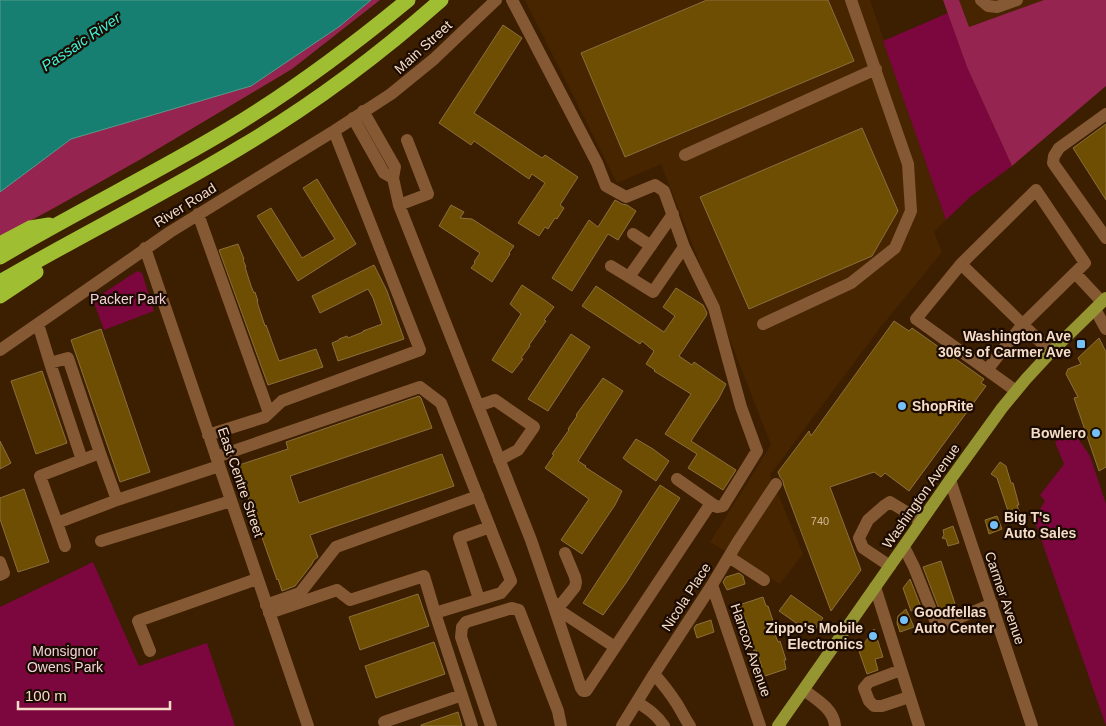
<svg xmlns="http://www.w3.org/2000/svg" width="1106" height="726" font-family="Arial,sans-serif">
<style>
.built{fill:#472500}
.green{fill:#7c063e}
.forest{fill:#952451}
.water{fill:#167f71;stroke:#599b8b}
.building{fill:#6e4e03;stroke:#8b6f3c}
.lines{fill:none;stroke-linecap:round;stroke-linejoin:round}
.minor{stroke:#845933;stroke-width:12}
.major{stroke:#959632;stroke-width:12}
.highway{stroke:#a0be31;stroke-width:15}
.poi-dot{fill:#75c0f6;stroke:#1b0b00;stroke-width:2}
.labels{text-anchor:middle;stroke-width:4.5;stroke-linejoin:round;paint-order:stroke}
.number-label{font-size:11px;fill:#d3b897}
.street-label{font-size:14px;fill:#f5dcc8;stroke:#1b0b00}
.park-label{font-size:14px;fill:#f1d2d9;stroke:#1b0b00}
.poi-label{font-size:14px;font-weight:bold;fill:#f5dcc8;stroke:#1b0b00;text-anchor:end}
.water-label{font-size:15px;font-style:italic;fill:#3df4db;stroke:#1b0b00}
</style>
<rect width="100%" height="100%" fill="#3c1e00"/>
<path class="built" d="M525 0H870L946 220 934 232 942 252 880 328 770 475 803 554 780 584 710 542 771 445 661 164 617 183Z
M959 0H1044L968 27Z"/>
<path class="green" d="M948 13 967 67 1012 166 970 197 946 220 883 41Z
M137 271 142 273 154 311 104 330 93 300Z
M1071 428 1090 456 1106 504V726L1034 519 1045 501 1040 495 1064 464 1055 442Z
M93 562 139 666 207 643 235 726H0V607Z"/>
<path class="forest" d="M371 0H380L292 69 141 159 54 208 0 237V192L71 139 251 86 340 26Z
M943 0H959L969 27 1044 0H1106V86L1012 166 967 67Z"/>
<path class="water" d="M0 0H371L340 26 251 86 71 139 0 192Z"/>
<path class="building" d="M707 0H828L854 61 625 157 581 53Z
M503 25 522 38 474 113 542 158 545 155 578 177 560 205 564 208 557 219 555 218 548 229 545 227 539 236 518 223 545 183 532 174 529 179 474 141 471 145 439 123Z
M1106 124V200L1073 148Z
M862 128 898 211 872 256 749 309 700 197Z
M317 179 356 244 298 281 257 216 271 208 302 258 335 239 303 188Z
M615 200 622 204 627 205 636 211 618 240 608 234 572 291 552 278 589 220 598 227Z
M451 205 464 212 460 218 472 219 514 246 509 253 510 254 506 260 492 282 471 268 475 263 474 262 480 253 439 226Z
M238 244 244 259 243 260 246 267H245L251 286 254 293 255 292 258 301H257L259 308 265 326 266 325 279 361 316 349 323 367 268 385 219 250Z
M374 265 387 291 404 339 338 361 332 343 339 340V339L347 336 348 338 363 332V331L382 324 373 298 368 289 320 313 312 296Z
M522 285 546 301 554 307 544 320 546 321 529 345 530 346 521 358 523 359 512 373 492 360 521 314 510 304Z
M596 286 664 332 675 316 663 307 676 288 703 305 707 313 706 316 679 356 692 365 694 362 726 384 719 398 691 441 736 470 723 490 688 468 697 454 665 434 691 394 654 371 655 370 646 364 654 351 642 341 640 344 582 306Z
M894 321 909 331 912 328 984 379 981 383 986 386 909 491 885 473 881 477 874 472 830 487 861 570 831 611 784 486 783 481 780 477 778 472 809 431 811 436Z
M101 329 150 472 120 482 71 340Z
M571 334 590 347 548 411 528 399Z
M1099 338 1106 352V467L1099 471 1074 398 1078 397 1066 374 1068 369 1081 364 1078 358Z
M42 371 67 443 36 454 11 381Z
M603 378 623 391 578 461 586 466 585 467 622 491 615 505 582 554 561 540 589 499 545 468 554 455 552 454 569 430 568 429 577 416 576 415Z
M419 396 421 398 432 428 290 476 299 503 442 454 454 486 310 535 318 557 314 560 312 564 295 586 282 591 278 579 277 580 252 509 241 477 243 476 239 465 288 449 286 442Z
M636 439 653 449 669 461 656 481 628 462 623 458Z
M0 441 11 463 0 469Z
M1000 462 1006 466 1011 483H1013L1019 505H1017L1019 511 1009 514 997 478 991 474Z
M660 485 680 498 626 583 603 615 583 603Z
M24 489 49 562 18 572 0 519V498Z
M997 516 1002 529 989 534 985 520Z
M953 526 959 543 948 546 946 539 942 538 944 535 943 530Z
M941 561 957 610 944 615 941 614 923 567Z
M739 573 743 576 745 584 727 590 723 582 726 577Z
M910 579 921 607 911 611 903 588Z
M418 594 429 626 360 650 349 617Z
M791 595 823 618 812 634 779 611Z
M763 597 766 606H768L774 624 772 626 778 642 780 641 786 660H784L786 669 762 677 759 668 762 667 756 650 754 651 748 632 750 631 744 615H742L739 605Z
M906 609 914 627 900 632 897 623 898 616Z
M711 620 714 632 697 638 694 628 696 625Z
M874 629 883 657 875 659 878 670 867 674 859 651Z
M434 642 445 674 376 698 365 666Z
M458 712 462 726H421V725Z"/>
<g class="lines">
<path class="minor" d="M981 0 988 6 997 7 1017 0
M363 111 395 167 393 178 399 205 531 540 554 607 581 688 583 691H586L711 503 717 507 723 506 757 451 741 407 714 308 684 247 664 191 655 185 626 197 606 186 597 163 512 0
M1106 114 1059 148 1054 156 1053 163 1106 238
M353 118 384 173 393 178
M685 155 876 69
M399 205 428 194 407 140
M198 214 269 413
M673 214 629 277 653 292 684 247
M633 234 651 246
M145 248 308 726
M961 264 1051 352
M611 266 629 277
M1075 273 1102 302
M1095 309 1106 329
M38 324 50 363 68 358 100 453 40 476 57 523 117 500 219 466
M763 324 851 283 895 248 911 211 908 164 851 0
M0 350 170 232 334 131 391 94 434 59 496 0
M50 363 82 460
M987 370 1023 324 1085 263 1036 190 961 264 916 319 1016 391
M478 406 495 400 534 427 518 450 499 460
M208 435 265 417 282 401 420 350 334 131
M100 453 117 500
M216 457 420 387 441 403 511 581 501 593 435 613 472 726
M677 479 711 503
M950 480 1032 726
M57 523 65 546
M101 541 231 501
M904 547 914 567 935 620 944 624 992 604
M729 557 764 580
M0 562 4 573 0 575
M890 566 863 548 859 538 868 520 884 506 890 502 921 521
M712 585 760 726
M875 587 919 726
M479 599 459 538 490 527
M266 605 300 593 336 547 478 496
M554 607 615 647
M554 607 563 602 575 587 576 582 575 577 565 553
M269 613 337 590 350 600 424 576 435 613
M150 651 138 621 257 579
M901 670 869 682 864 688 869 701 874 706H882L909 697
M654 674C663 684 670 693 677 704 682 712 685 719 690 726
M804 690C816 699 834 709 835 726
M637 702C648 709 657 715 664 726
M384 722 462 695
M491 726 461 637 462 627 466 622 512 608 519 610 558 711 561 726
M622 726 654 674 712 585 737 543 776 484"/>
<path class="major" d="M778 726 950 480 1002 408 1026 379 1051 352 1106 298"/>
<path class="highway" d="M0 244 30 228 49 225
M0 257C76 212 154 174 229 129 292 91 351 47 408 0
M0 282C79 236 162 195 241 147 312 105 379 55 441 0
M0 296 36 272"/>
</g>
<g class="poi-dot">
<rect x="1076" y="339" width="10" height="10" rx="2.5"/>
<circle cx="902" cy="406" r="5"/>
<circle cx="1096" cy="433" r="5"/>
<circle cx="994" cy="525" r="5"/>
<circle cx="904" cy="620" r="5"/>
<circle cx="873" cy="636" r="5"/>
</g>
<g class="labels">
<g class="number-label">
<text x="820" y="525">740</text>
</g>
<g class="street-label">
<text transform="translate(423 47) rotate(-42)" y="5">Main Street</text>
<text transform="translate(185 205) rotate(-32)" y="5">River Road</text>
<text transform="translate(241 482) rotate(71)" y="5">East Centre Street</text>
<text transform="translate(921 496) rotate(-55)" y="5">Washington Avenue</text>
<text transform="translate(686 597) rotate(-57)" y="5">Nicola Place</text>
<text transform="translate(1005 598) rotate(71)" y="5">Carmer Avenue</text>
<text transform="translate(751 650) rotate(71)" y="5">Hancox Avenue</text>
</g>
<g class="park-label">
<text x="128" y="304">Packer Park</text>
<text x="65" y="656">Monsignor<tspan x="65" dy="16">Owens Park</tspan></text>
</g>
<g class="poi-label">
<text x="1071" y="341">Washington Ave<tspan x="1071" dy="16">306's of Carmer Ave</tspan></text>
<text x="912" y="411" text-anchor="start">ShopRite</text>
<text x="1086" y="438">Bowlero</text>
<text x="1004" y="522" text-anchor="start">Big T's<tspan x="1004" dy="16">Auto Sales</tspan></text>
<text x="914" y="617" text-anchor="start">Goodfellas<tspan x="914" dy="16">Auto Center</tspan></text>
<text x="863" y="633">Zippo's Mobile<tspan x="863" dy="16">Electronics</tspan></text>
</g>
<g class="water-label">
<text transform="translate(81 42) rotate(-34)" y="5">Passaic River</text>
</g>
</g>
<path d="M18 701v8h152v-8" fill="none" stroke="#f5dcc8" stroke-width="2.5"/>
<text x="25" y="701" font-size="15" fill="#f5dcc8" stroke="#1b0b00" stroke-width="4" paint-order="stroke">100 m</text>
</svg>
